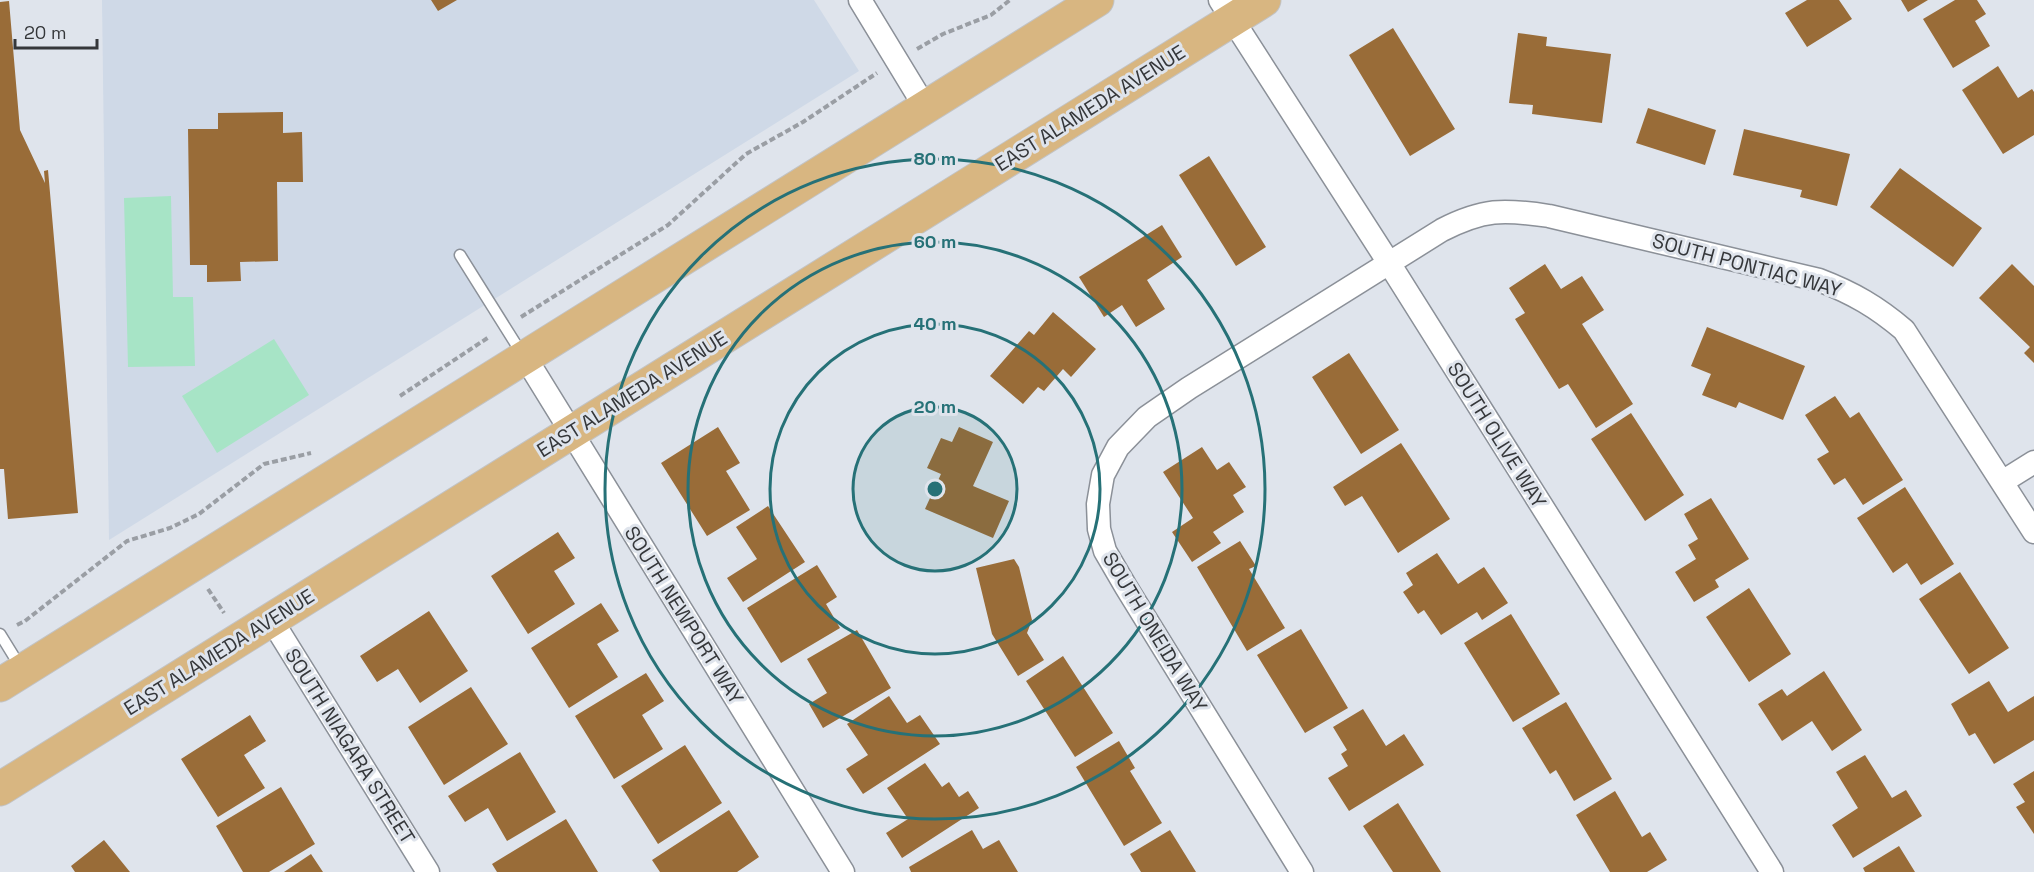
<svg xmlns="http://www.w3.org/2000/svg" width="2034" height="872" font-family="'Space Grotesk',sans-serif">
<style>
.built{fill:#cfd9e7}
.green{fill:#a7e4c6}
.building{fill:#996c38}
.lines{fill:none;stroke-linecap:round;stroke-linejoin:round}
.service-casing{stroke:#8b9098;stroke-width:13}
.minor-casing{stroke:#8b9098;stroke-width:25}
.primary-casing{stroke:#c2c3c4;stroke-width:35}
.path{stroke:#9a9ea4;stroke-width:4;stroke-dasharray:6 3;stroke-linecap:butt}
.service{stroke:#fff;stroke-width:10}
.minor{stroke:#fff;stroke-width:22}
.primary{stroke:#d8b681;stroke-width:33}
.ring{fill:none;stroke:#267177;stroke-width:3}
.labels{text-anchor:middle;stroke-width:6;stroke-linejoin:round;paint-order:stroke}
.street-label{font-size:20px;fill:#35373a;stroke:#dfe4ec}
.centre{fill:#267177;stroke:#dfe4ec;stroke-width:3}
.ring-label{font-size:18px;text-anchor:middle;font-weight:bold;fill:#267177;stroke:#dfe4ec;stroke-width:6;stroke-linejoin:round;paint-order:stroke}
</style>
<rect width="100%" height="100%" fill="#dfe4ec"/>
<path class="built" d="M102 0H814L859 71 109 540Z"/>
<path class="green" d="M171 196 173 297H193L195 366 128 367 124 198Z
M274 339 309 395 217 453 182 396Z"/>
<path class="building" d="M431 0H457L438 11Z
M1807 0H1839L1852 19 1807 47 1785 13Z
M1901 0H1928L1908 12Z
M1955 0H1977L1986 14 1975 21 1990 46 1953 68 1923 19Z
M9 1 20 130 45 183 44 171 48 170 78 513 8 519 4 469H0V2Z
M1393 28 1455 129 1410 156 1349 55Z
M1518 33 1547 37 1546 46 1611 54 1602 123 1532 114 1533 105 1509 103Z
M1998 66 2018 98 2032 89 2034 92V135L2003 154 1962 90Z
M1648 108 1716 130 1705 165 1636 143Z
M283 112V133L302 132 303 182H277L278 261 240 262 241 281 207 282V265H190L188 129H218V113Z
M1744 129 1850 154 1837 206 1800 197 1802 190 1733 175Z
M1209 156 1266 247 1236 266 1179 175Z
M1900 168 1982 228 1953 267 1870 207Z
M1162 225 1182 257 1147 280 1165 309 1136 327 1122 305 1104 317 1079 277Z
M1545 264 1561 289 1582 276 1604 310 1582 324 1633 404 1596 428 1568 384 1559 389 1515 319 1525 313 1509 288Z
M2012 264 2034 286V363L2024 353 2030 347 1979 298Z
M1053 312 1096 349 1071 377 1063 369 1044 391 1038 387 1023 404 990 376 1029 331 1034 335Z
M1707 327 1805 366 1783 420 1739 402 1736 408 1702 395 1711 374 1691 366Z
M1349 353 1399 430 1361 454 1312 377Z
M1835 396 1850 418 1859 412 1903 480 1863 505 1845 478 1834 485 1817 459 1829 452 1805 415Z
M1631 413 1684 495 1645 521 1591 439Z
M718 427 740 463 726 471 750 510 707 536 661 463Z
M959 427 993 442 973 486 1009 501 993 538 925 509 941 474 927 468 941 438 952 442Z
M1401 443 1450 519 1398 553 1362 496 1345 506 1333 487Z
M1202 447 1217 470 1229 462 1246 487 1233 495 1244 512 1213 532 1221 543 1192 562 1172 532 1193 518 1163 472Z
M1905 487 1954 564 1921 585 1907 563 1893 573 1857 518Z
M1711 498 1749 559 1715 580 1719 587 1694 602 1675 572 1696 559 1688 545 1698 539 1684 514Z
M768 506 805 562 743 602 727 578 757 559 736 527Z
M558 532 575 558 554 571 575 604 528 634 491 576Z
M1240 541 1256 566 1249 569 1285 628 1247 651 1197 567Z
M1437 553 1458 584 1484 567 1508 603 1482 620 1477 612 1441 635 1424 610 1418 614 1403 592 1413 585 1406 573Z
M1014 559 1019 567 1032 620 1027 633 1044 660 1018 676 992 634 976 568Z
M817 565 837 597 826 604 840 628 781 663 747 608Z
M1960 572 2009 648 1969 674 1919 599Z
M1749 588 1791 654 1749 682 1706 617Z
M601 603 619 631 597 644 618 677 569 708 531 648Z
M429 611 468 671 420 703 398 669 377 682 360 656Z
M1511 614 1560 694 1513 722 1464 643Z
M1301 629 1348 708 1305 733 1257 655Z
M857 630 891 688 823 728 809 704 827 693 807 659Z
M1063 656 1113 733 1075 757 1026 681Z
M1824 671 1862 730 1832 751 1812 721 1782 741 1758 704 1782 689 1787 696Z
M646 673 664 701 642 715 663 749 614 779 575 716Z
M1989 681 2008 712 2034 696V740L1994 764 1975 733 1969 736 1951 704Z
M471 687 508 744 444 785 408 727Z
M889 696 907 723 920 715 940 744 863 794 846 769 868 755 847 724Z
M1566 702 1612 779 1574 801 1556 770 1550 774 1522 728Z
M1363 709 1386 746 1404 734 1424 765 1349 811 1328 778 1348 766 1341 754 1347 750 1333 727Z
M250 715 266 741 244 755 265 788 218 817 181 759Z
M1119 741 1135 768 1130 771 1162 823 1124 846 1076 767Z
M685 745 722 803 658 844 621 786Z
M520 752 556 812 507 841 488 808 465 822 448 796Z
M1865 755 1892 798 1906 790 1922 816 1853 858 1832 825 1858 808 1836 772Z
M925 763 942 787 949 782 959 797 968 791 979 808 902 858 886 833 908 819 887 788Z
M2034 771V834L2016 807 2025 802 2013 784Z
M281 787 315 844 269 872H243L216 826Z
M1615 791 1642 837 1650 832 1667 860 1647 872H1610L1576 815Z
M1398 803 1441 872H1393L1363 826Z
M729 810 759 857 737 872H660L652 860Z
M566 819 598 872H497L492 864Z
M972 830 983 849 999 840 1018 872H911L909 867Z
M1170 830 1196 872H1141L1130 854Z
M104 840 130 872H75L71 866Z
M1899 846 1915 872H1865L1863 868Z
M311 854 323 872H284Z"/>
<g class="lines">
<g class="service-casing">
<path id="service" d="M460 255 522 354
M0 634 21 668"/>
</g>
<g class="minor-casing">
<path id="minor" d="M860 0 925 107
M1220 0 1389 263 1772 872
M525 357 843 872
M2002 482 2034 462
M271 619 428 872
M1302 872 1126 587 1105 551 1099 529 1098 504 1103 475 1118 447 1147 417 1189 388 1442 230C1483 209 1503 209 1549 216L1819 280C1853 293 1877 307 1904 330L2034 532"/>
</g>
<g class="primary-casing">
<path id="primary" d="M0 685 1097 0
M0 789 1264 0"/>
</g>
<path class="path" d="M917 49 943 34 991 15 1010 0
M521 317 668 225 746 154 803 122 877 73
M400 396 489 337
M208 589 224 613
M17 625 25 621 127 541 170 528 199 514 264 464 311 453"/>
<use href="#service" class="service"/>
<use href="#minor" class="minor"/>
<use href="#primary" class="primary"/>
</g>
<circle cx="935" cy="489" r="82" fill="#267177" fill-opacity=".12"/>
<g class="ring">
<circle cx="935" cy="489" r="82"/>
<circle cx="935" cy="489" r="165"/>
<circle cx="935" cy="489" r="247"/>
<circle cx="935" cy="489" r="330"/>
</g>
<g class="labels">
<g class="street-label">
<text transform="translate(1090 108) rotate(-32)" y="7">EAST ALAMEDA AVENUE</text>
<text transform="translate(1747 265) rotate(15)" y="7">SOUTH PONTIAC WAY</text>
<text transform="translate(632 394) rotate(-32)" y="7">EAST ALAMEDA AVENUE</text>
<text transform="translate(1497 435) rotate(58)" y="7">SOUTH OLIVE WAY</text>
<text transform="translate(684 615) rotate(58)" y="7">SOUTH NEWPORT WAY</text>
<text transform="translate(1155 632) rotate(59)" y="7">SOUTH ONEIDA WAY</text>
<text transform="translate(219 652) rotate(-32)" y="7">EAST ALAMEDA AVENUE</text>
<text transform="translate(350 746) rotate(58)" y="7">SOUTH NIAGARA STREET</text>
</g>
</g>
<circle cx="935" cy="489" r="9" class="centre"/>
<g class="ring-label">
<text x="935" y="165">80 m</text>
<text x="935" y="248">60 m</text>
<text x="935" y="330">40 m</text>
<text x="935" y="413">20 m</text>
</g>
<path d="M15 39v9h82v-9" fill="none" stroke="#35373a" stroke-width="3"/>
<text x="24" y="39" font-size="18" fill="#35373a" stroke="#dfe4ec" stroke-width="4.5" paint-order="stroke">20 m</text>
</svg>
